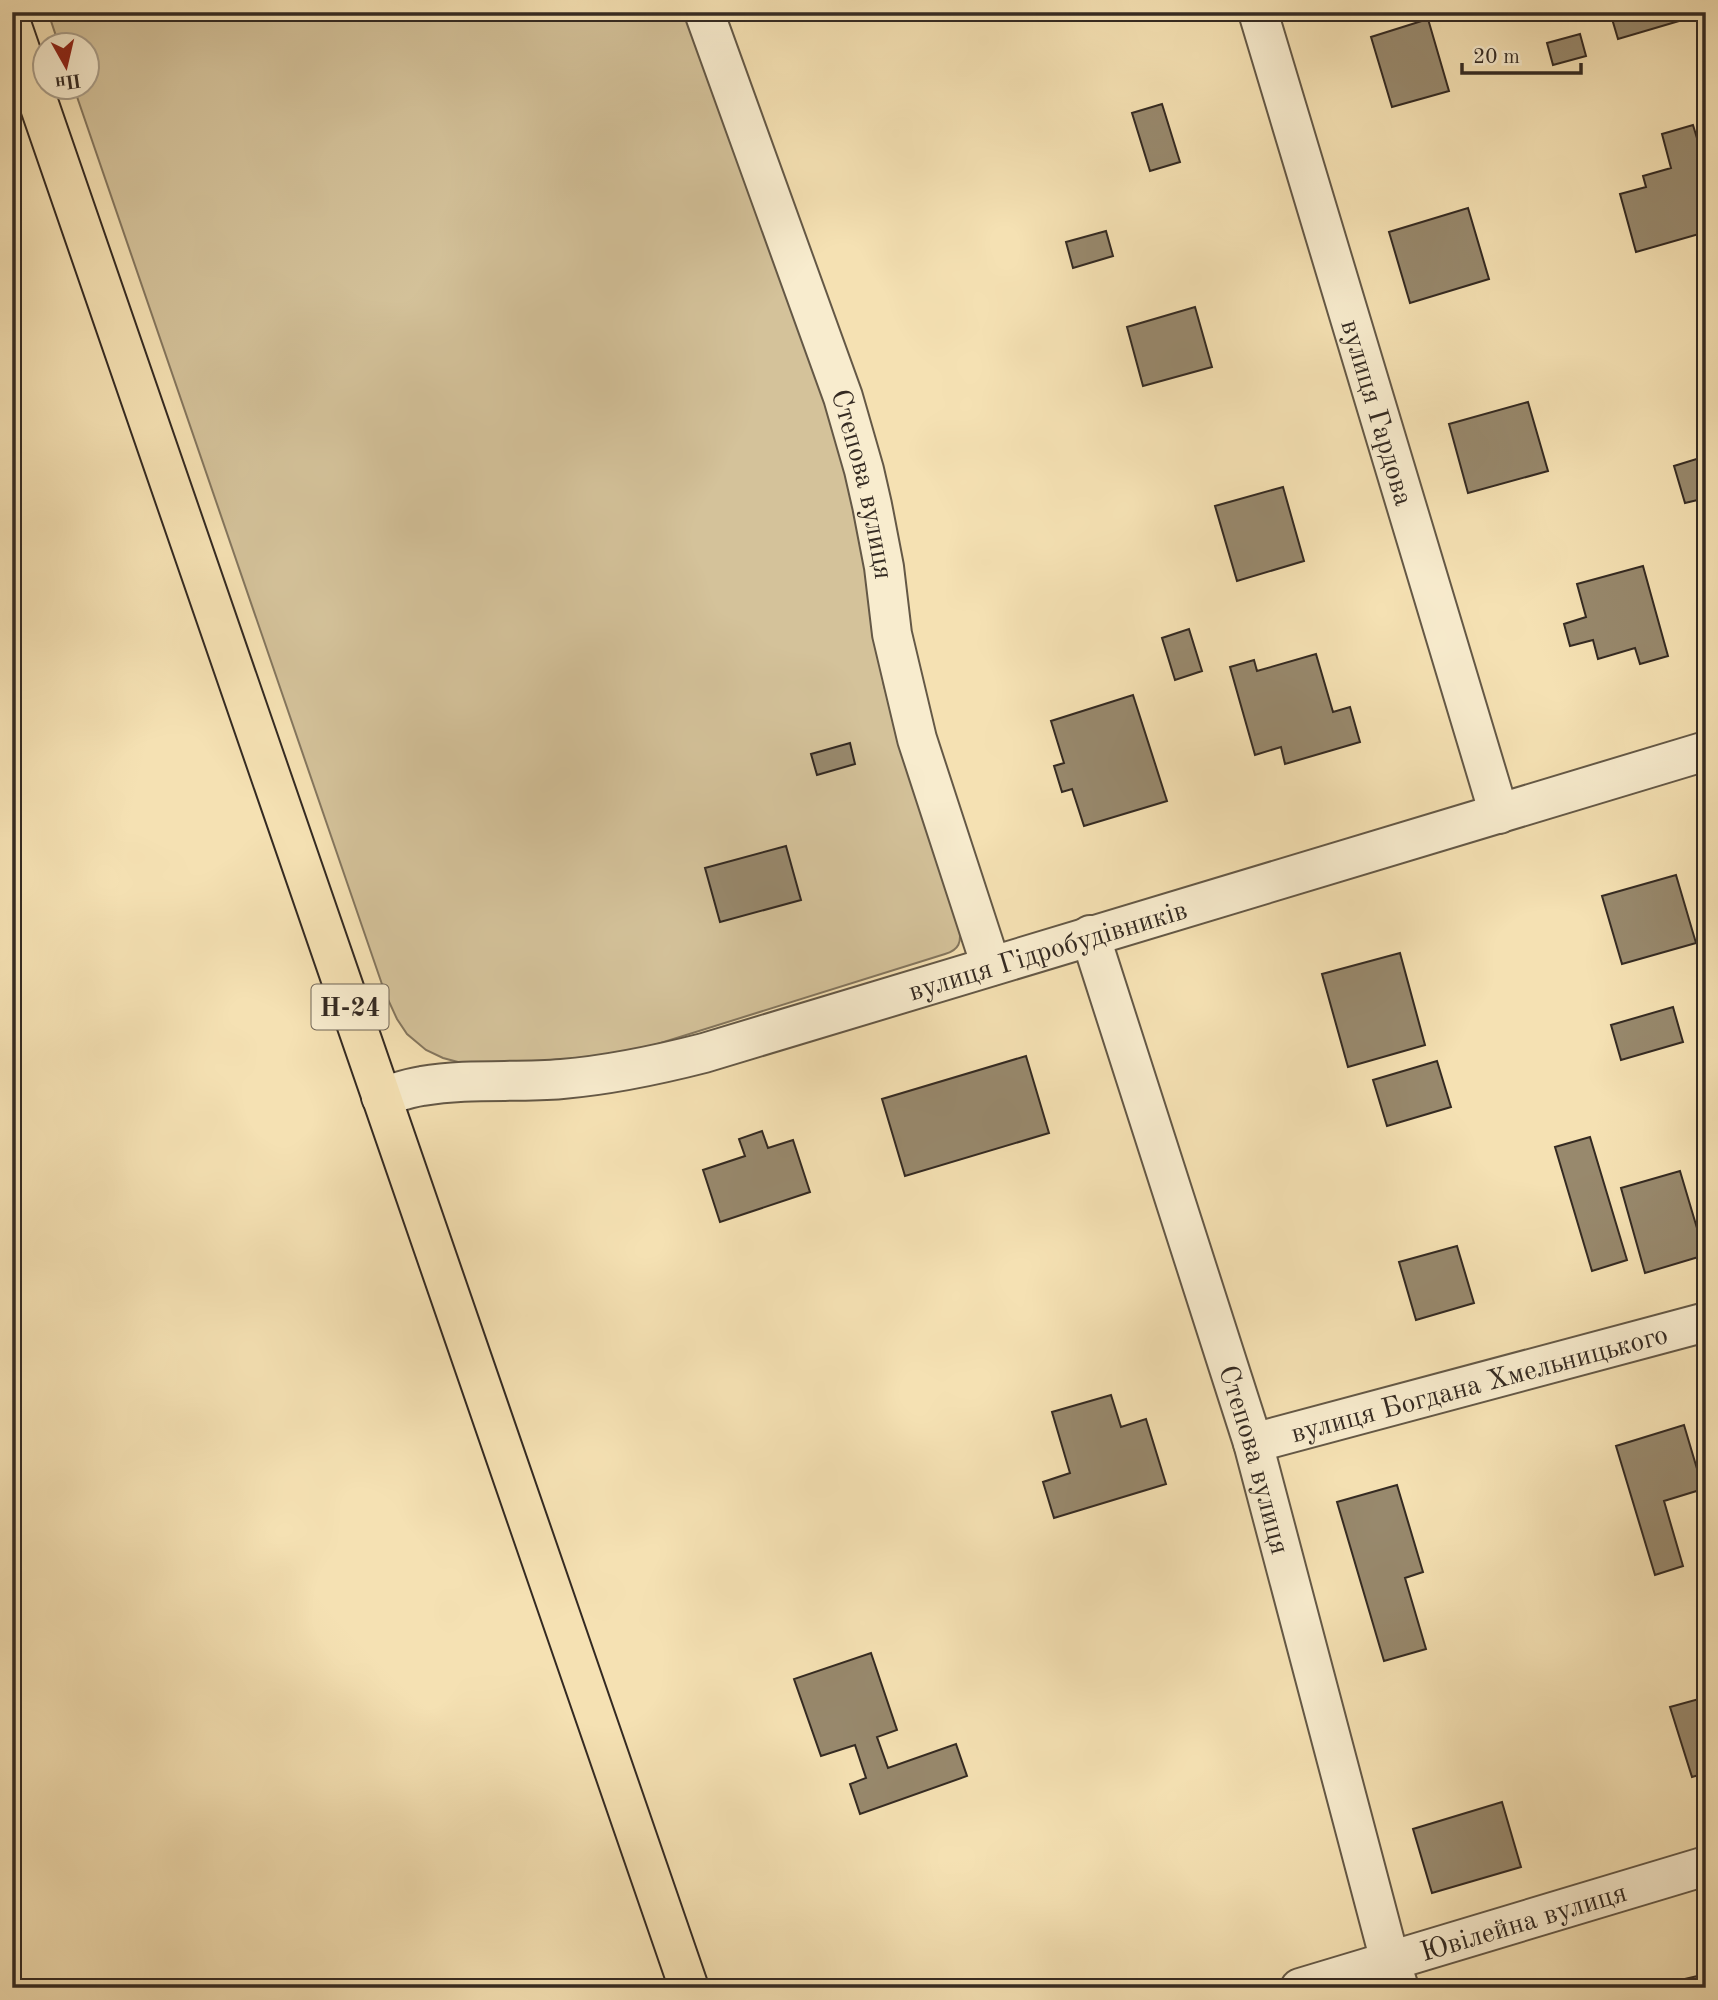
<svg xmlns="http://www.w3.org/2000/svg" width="1718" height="2000" font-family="'Old Standard TT',serif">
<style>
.green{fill:#d4c29a;stroke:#84765e;stroke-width:2}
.building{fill:#98896d;stroke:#342a22;stroke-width:2}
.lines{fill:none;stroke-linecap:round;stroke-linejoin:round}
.minor-casing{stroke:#645846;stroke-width:42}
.major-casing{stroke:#342a22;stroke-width:42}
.minor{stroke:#f8ecce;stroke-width:38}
.major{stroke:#f5e1b3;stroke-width:38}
.labels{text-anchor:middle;stroke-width:6;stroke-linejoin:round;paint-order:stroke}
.shield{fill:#f8ecce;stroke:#6f6456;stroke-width:2}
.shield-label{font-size:26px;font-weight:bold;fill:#342a22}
.street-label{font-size:28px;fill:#342a22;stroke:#f8ecce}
</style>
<rect width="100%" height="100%" fill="#f5e1b3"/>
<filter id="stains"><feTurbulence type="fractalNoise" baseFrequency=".00286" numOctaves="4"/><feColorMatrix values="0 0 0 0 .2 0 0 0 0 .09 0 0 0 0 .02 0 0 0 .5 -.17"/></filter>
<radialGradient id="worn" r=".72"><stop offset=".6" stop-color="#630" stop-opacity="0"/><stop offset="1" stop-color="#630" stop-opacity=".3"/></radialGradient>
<path class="green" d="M48 12H692L849 457 884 686 959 928C962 942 959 950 945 954L651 1046 598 1058 488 1065 458 1062 443 1058 426 1050 407 1034 397 1019 385 993 74 88H88V46L59 45Z"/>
<path class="building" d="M1610 12H1695L1696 16 1618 39Z
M1428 19 1449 91 1392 107 1371 37Z
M1580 34 1586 56 1553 65 1547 43Z
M1162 104 1180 162 1150 171 1132 113Z
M1693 125 1706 168V199L1703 200 1706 209V232L1636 252 1620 194 1646 187 1643 176 1671 168 1662 134Z
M1468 208 1489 279 1410 303 1389 232Z
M1106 231 1113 256 1073 268 1066 242Z
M1195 307 1212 367 1143 386 1127 327Z
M1528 402 1548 471 1468 493 1449 424Z
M1706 456V498L1685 503 1674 466Z
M1283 487 1304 561 1237 581 1215 506Z
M1643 566 1668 656 1640 664 1635 648 1598 659 1593 640 1570 646 1564 624 1586 617 1577 584Z
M1189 629 1202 671 1175 680 1162 638Z
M1316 654 1333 712 1350 707 1360 742 1285 764 1281 747 1255 755 1230 667 1254 660 1257 671Z
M1133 695 1167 801 1084 826 1072 789 1062 792 1054 766 1064 763 1051 721Z
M850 743 855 764 817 775 811 754Z
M786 846 801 900 720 922 705 868Z
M1676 875 1696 943 1622 964 1602 896Z
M1400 953 1425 1045 1348 1067 1322 974Z
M1673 1007 1683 1042 1621 1060 1611 1025Z
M1026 1056 1049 1133 905 1176 882 1099Z
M1437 1061 1451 1107 1387 1126 1373 1080Z
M762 1131 768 1148 793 1140 810 1192 720 1222 703 1170 745 1156 739 1139Z
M1590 1137 1627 1260 1592 1271 1555 1147Z
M1680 1171 1705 1255 1645 1273 1621 1188Z
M1457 1246 1474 1303 1416 1320 1399 1262Z
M1111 1395 1121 1427 1146 1419 1166 1484 1054 1518 1043 1482 1070 1473 1052 1412Z
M1684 1425 1703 1489 1664 1501 1683 1566 1655 1575 1616 1446Z
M1397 1485 1423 1572 1405 1578 1426 1649 1384 1661 1337 1502Z
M871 1653 897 1730 877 1737 888 1768 956 1744 967 1776 860 1814 850 1784 866 1778 855 1745 821 1756 794 1679Z
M1706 1697V1773L1692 1777 1670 1707Z
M1502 1802 1521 1867 1432 1893 1413 1829Z
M1706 1974V1988H1660L1659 1985Z"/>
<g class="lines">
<g class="minor-casing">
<g id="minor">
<path id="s1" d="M704 12 843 397 864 470 872 505 884 567 892 634 917 739 991 966"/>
<path id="s2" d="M1258 12 1499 814"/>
<path id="s3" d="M1090 935 1253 1443 1390 1961 1399 1988"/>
<path id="s4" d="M381 1097C395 1093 408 1088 422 1086 469 1078 515 1083 562 1079 610 1075 657 1065 704 1053L1706 751"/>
<path id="s5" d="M1253 1443 1706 1322"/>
<path id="s6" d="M1300 1988 1706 1866"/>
</g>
</g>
<g class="major-casing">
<path id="major" d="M12 26 689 1988"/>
</g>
<use href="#minor" class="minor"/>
<use href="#major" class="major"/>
</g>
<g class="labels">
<rect class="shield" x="311.5" y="984.5" width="77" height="45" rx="5"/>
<g class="shield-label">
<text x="350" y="1016">Н-24</text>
</g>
<g class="street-label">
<text dy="10" stroke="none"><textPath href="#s2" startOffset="418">вулиця Гардова</textPath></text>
<text dy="10" stroke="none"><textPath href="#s1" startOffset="499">Степова вулиця</textPath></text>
<text dy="10" stroke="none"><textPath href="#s4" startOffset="686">вулиця Гідробудівників</textPath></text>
<text dy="10" stroke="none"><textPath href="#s5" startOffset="234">вулиця Богдана Хмельницького</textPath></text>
<text dy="10" stroke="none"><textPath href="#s3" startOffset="550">Степова вулиця</textPath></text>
<text dy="10" stroke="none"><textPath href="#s6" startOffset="233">Ювілейна вулиця</textPath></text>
</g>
</g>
<rect width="1718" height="2000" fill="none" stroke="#f5e1b3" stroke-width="42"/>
<rect x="14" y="14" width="1690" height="1972" fill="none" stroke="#342a22" stroke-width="3.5"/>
<rect x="21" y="21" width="1676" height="1958" fill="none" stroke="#342a22" stroke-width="2"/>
<g transform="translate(66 66) rotate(172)"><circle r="33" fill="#f8ecce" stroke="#aa9e89" stroke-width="2"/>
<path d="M0-5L12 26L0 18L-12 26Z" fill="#8f2418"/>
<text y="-10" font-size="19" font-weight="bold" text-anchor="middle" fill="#342a22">Пн</text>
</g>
<path d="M1462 63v10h119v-10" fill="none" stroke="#342a22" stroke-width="3.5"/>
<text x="1473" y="63" font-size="21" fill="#342a22" stroke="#f8ecce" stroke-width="5" paint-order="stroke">20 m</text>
<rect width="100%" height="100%" filter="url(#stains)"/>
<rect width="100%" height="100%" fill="url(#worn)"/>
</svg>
